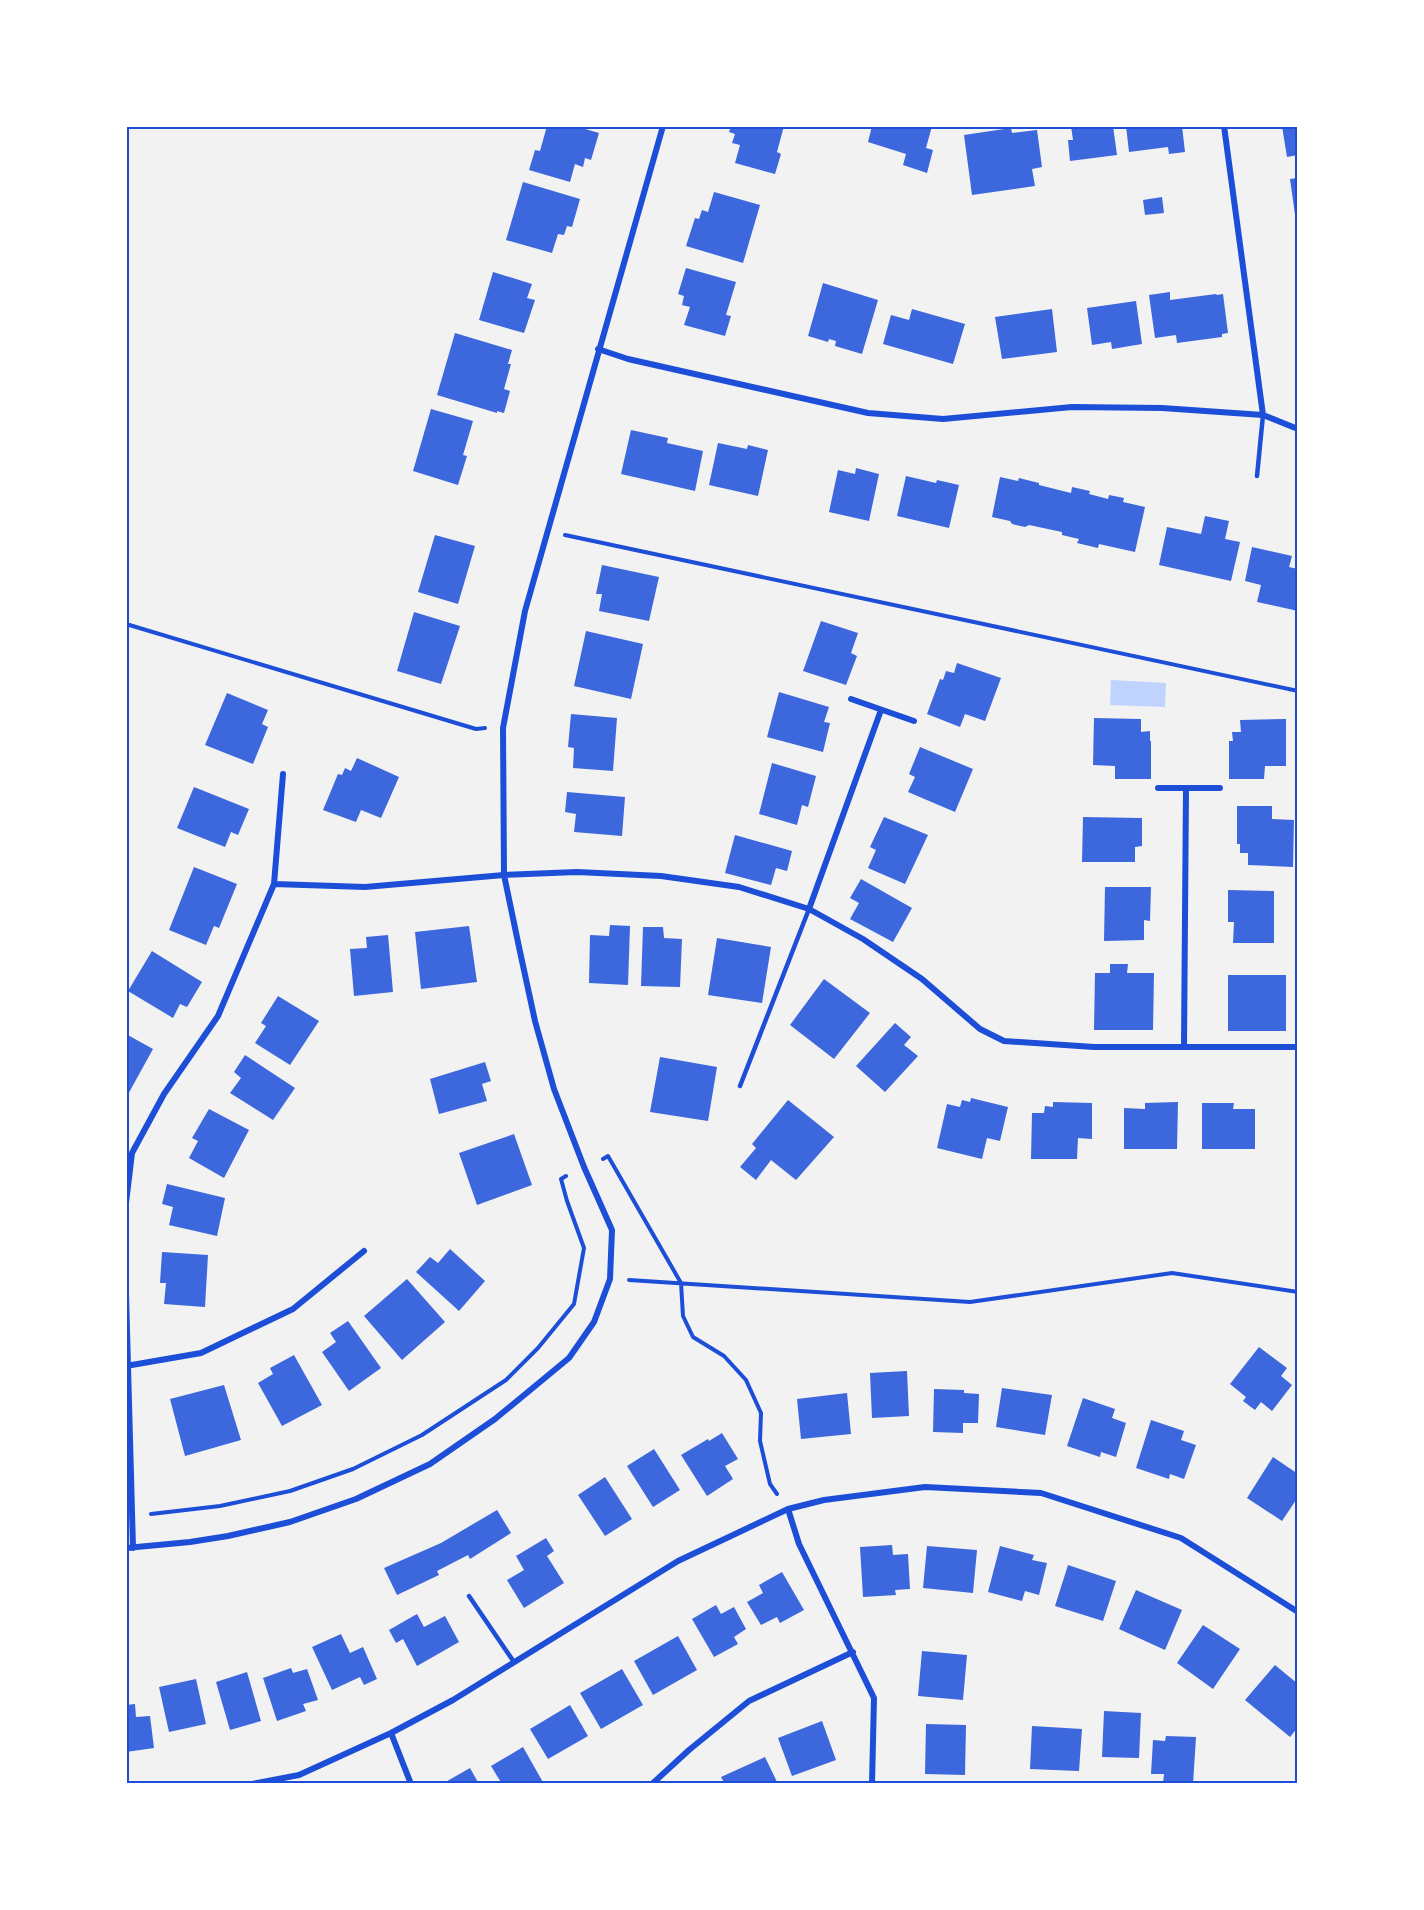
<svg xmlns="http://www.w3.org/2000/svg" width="1424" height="1910" font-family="Cabin,sans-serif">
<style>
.water{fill:#bfd3fe}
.building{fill:#3d67dc}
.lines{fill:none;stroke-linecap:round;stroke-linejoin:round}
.path{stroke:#1d4ed8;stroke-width:4}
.service{stroke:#1d4ed8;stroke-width:4.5}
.minor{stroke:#1d4ed8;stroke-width:6}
.neatline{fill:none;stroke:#1d4ed8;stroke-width:2}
</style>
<rect width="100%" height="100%" fill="#f2f2f2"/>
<path class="water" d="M1111 680 1166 683 1165 707 1110 705Z"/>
<path class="building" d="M547 126H575L599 133 591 160 585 158 583 167 575 164 570 182 529 170 535 150 540 151Z
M731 126H784L777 152 781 154 775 174 735 163 740 145 732 143 735 134 729 132Z
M872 126H932L926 148 933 150 927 173 903 165 906 154 868 142Z
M1071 126H1113L1117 155 1070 161 1068 140H1073Z
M1126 126H1182L1185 152 1169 154 1168 147 1129 152Z
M1282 126H1298V155L1287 157Z
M1011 128 1012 133 1037 130 1042 167 1032 169 1035 186 972 195 964 135Z
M1298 178V229H1297L1290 179Z
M523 182 580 199 572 227 567 226 564 235 558 234 552 253 506 240Z
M714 192 760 205 743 263 686 246 695 218 699 219 702 210 708 212Z
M1162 197 1164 213 1145 215 1143 200Z
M686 268 736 282 726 315 731 316 725 336 684 325 690 307 682 305 684 296 678 294Z
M493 272 532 284 527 298 535 300 524 333 479 320Z
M823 283 878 300 862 354 835 346 836 341 829 339 828 342 808 336Z
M1170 292V300L1216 294 1217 295 1223 294 1228 333 1222 334V337L1177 343 1176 335 1155 338 1149 295Z
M1136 301 1142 344 1112 349 1111 342 1092 345 1087 308Z
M912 309 965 324 953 364 883 344 891 315 909 320Z
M1052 309 1057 352 1002 359 995 317Z
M455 333 512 350 508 364H511L504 389 510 391 504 413 497 411V413L437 395Z
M431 409 473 421 463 455 467 456 458 485 413 471Z
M631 430 668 438 667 443 703 451 695 491 621 474Z
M718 443 747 449 748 445 768 450 758 496 709 485Z
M856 468 879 474 869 521 829 512 838 470 855 474Z
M906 476 936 483 937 480 959 485 949 528 897 516Z
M1000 477 1018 481 1019 478 1039 483V485L1071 493 1072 487 1090 491 1089 494 1108 499 1109 495 1124 498 1123 502 1145 507 1135 552 1099 544 1098 548 1077 543 1079 539 1062 535V532L1029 525 1025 527 1012 524 1010 521 992 517Z
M1205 516 1229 521 1225 539 1240 542 1231 581 1159 565 1167 527 1201 534Z
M435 535 475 546 458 604 418 592Z
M1252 547 1292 556 1289 567 1298 569V611L1257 602 1261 585 1245 581Z
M602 565 659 577 649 621 599 611 602 594H596Z
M414 612 460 626 441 684 397 671Z
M821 621 858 633 851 653 857 656 846 685 803 671Z
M586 631 643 644 631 699 574 686Z
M957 663 1001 678 985 721 965 714 960 727 927 714 940 679 943 680 946 671 954 673Z
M779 692 829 707 824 722 830 723 823 752 767 737Z
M227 693 268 710 262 724 268 727 253 764 205 745Z
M571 714 617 718 613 771 573 768 574 748 568 747Z
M1094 718 1141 719V732L1150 731V741H1151V779H1115V766L1093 765Z
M1286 719V766H1265L1264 779H1229V741H1233L1232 732H1241L1240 720Z
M920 747 973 769 955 812 908 792 915 777 909 774Z
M357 758 399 777 381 818 361 810 356 822 323 810 338 774 342 775 345 768 351 771Z
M772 763 816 776 808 807 802 805 797 825 759 814Z
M194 787 249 809 238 835 231 832 225 847 177 828Z
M567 792 625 797 622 836 574 832 576 814 565 812Z
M1237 806H1272V819L1294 820 1293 867 1248 865V853H1240V844H1237Z
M884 817 928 835 905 884 868 868 876 850 870 847Z
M1083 817 1142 818V846L1135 847V862H1082Z
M735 835 792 851 787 871 776 868 771 885 725 873Z
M194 867 237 884 219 928 214 926 206 945 169 930Z
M861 879 912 908 893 942 850 919 859 903 850 898Z
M1105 887H1151L1150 921 1144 920V940L1104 941Z
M1228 890 1274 891V943H1233L1234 922H1228Z
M610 925 630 926 628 985 589 983 590 935 609 936Z
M469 926 477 982 421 989 415 932Z
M643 927H663L664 938 682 939 680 987 641 986Z
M388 935 393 992 354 996 350 949 367 948 366 937Z
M717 938 771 947 762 1003 708 995Z
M152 951 202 982 187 1007 180 1004 173 1018 128 991Z
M1110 964H1128L1127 973H1154L1153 1030H1094L1095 973H1110Z
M1228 975H1286V1031H1228Z
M824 979 870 1013 834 1059 790 1025Z
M278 996 319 1021 290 1065 255 1043 266 1026 261 1023Z
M895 1023 911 1037 904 1045 918 1056 885 1092 856 1066Z
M126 1034 153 1049 126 1098Z
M245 1055 295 1088 273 1120 230 1093 241 1078 234 1072Z
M660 1057 717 1067 708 1121 650 1112Z
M485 1062 491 1081 482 1084 487 1101 439 1114 430 1079Z
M971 1098 1008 1107 1000 1141 987 1138 982 1159 937 1148 947 1104 960 1107 962 1100 970 1102Z
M788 1100 834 1137 796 1180 771 1160 756 1180 740 1167 756 1148 752 1144Z
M1053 1102 1092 1103V1139L1078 1138 1077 1159H1031L1032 1113H1044L1045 1106 1053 1107Z
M1178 1102 1177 1149H1124V1108L1145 1109V1103Z
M1202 1103H1234L1233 1109H1255V1149H1202Z
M209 1109 249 1130 224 1178 189 1158 198 1141 192 1138Z
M514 1134 532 1185 477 1205 459 1153Z
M167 1184 225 1198 217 1236 169 1225 173 1207 162 1204Z
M450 1249 485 1281 459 1311 416 1272 430 1257 438 1263Z
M162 1252 208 1255 205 1307 164 1304 166 1283H160Z
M407 1279 445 1322 402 1360 364 1316Z
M348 1321 381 1368 349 1391 322 1352 336 1342 330 1333Z
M1259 1347 1287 1368 1281 1376 1292 1385 1272 1411 1261 1402 1255 1410 1243 1401 1246 1397 1230 1384Z
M294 1355 322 1405 282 1426 258 1383 273 1374 270 1368Z
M907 1371 909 1416 872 1418 870 1373Z
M224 1385 241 1440 185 1456 170 1399Z
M1002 1388 1052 1395 1045 1435 996 1427Z
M934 1389 964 1390V1393L979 1394 978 1423H963V1433L933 1432Z
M847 1393 851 1434 801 1439 797 1399Z
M1083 1398 1115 1409 1112 1418 1126 1423 1116 1457 1101 1452 1100 1457 1067 1446Z
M1151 1420 1184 1431 1181 1440 1196 1445 1184 1479 1170 1474 1169 1479 1136 1468Z
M722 1433 738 1459 725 1466 733 1479 707 1496 681 1455 708 1439 709 1441Z
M654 1449 680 1490 653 1507 627 1466Z
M1273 1457 1298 1474V1497L1282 1521 1247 1498Z
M605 1477 632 1519 605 1536 578 1495Z
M497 1510 511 1533 470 1559 468 1555 437 1571 439 1575 397 1595 384 1568 441 1543Z
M546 1538 554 1551 547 1556 564 1583 524 1608 507 1580 524 1570 516 1556Z
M892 1545 893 1555 908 1554 910 1589 895 1590 896 1595 863 1597 860 1547Z
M927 1546 977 1550 973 1593 923 1588Z
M1000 1546 1034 1555 1032 1560 1047 1563 1039 1595 1025 1591 1022 1601 988 1592Z
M1068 1565 1116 1581 1103 1621 1055 1606Z
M782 1572 804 1610 780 1623 777 1617 761 1625 747 1602 763 1593 759 1585Z
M1136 1590 1182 1610 1165 1650 1119 1629Z
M716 1605 721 1614 734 1607 746 1629 734 1637 738 1644 714 1657 692 1619Z
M417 1614 424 1627 445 1616 459 1642 417 1666 403 1639 396 1643 389 1630Z
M1203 1625 1240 1649 1213 1689 1177 1663Z
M341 1634 350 1653 363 1647 377 1679 364 1685 360 1677 332 1690 312 1647Z
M678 1636 697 1670 653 1695 634 1661Z
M922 1651 967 1655 963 1700 918 1696Z
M1275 1665 1298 1684V1727L1290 1737 1245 1700Z
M291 1668 293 1673 307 1669 318 1700 303 1704 306 1711 277 1721 263 1678Z
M622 1669 643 1705 601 1729 580 1693Z
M247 1672 261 1721 230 1730 216 1682Z
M196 1679 206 1724 169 1732 159 1687Z
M135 1704 136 1717 150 1716 154 1748 126 1752V1705Z
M570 1705 588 1736 548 1759 530 1729Z
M1104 1711 1141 1713 1139 1758 1102 1757Z
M822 1721 836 1760 792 1776 778 1738Z
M926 1724 966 1725 965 1775 925 1774Z
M1032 1726 1082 1729 1079 1771 1030 1769Z
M1166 1736 1196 1737 1193 1784H1163L1164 1774H1151L1153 1740 1165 1741Z
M523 1747 544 1784H502L491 1766Z
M765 1757 778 1784H725L721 1777Z
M470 1768 479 1784H442Z"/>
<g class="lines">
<path class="path" d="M565 535 1298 691
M126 624 476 729 485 728
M603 1159 608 1156 681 1283 683 1316 693 1337 724 1356 746 1380 761 1413 760 1441 770 1484 777 1494
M629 1280 970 1302 1172 1273 1298 1292
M151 1514 220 1506 290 1491 353 1469 422 1435 506 1380 538 1348 574 1304 584 1248 567 1201 561 1179 566 1176"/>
<path class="service" d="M1257 476 1263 415
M740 1086 809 909
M469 1596 514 1662"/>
<path class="minor" d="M1224 126 1263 415
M598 349 628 359 868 413 943 419 1072 407 1162 408 1263 415 1298 429
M851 699 914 721
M1158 788H1220
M274 884 365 887 504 875 577 872 661 876 739 887 809 909 863 939 922 979 980 1029 1004 1041 1094 1047H1298
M809 909 881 710
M1184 1046 1186 788
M126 1203 132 1153 164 1094 218 1016 274 884 283 774
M126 1294 133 1548
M126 1366 201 1353 293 1309 364 1251
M788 1509 799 1544 874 1698 872 1784
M126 1548 190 1542 228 1536 290 1522 356 1499 430 1464 495 1419 569 1358 594 1322 610 1279 612 1230 584 1167 554 1089 535 1021 519 947 504 875 503 728 525 611 663 126
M391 1733 411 1784
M252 1784 299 1775 391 1733 453 1700 678 1561 788 1509 824 1500 925 1487 1041 1493 1181 1538 1298 1612
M652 1784 689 1750 749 1701 853 1652"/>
</g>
<rect width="1424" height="1910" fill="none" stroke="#ffffff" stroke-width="255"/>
<rect x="128" y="128" width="1168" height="1654" class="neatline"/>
</svg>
